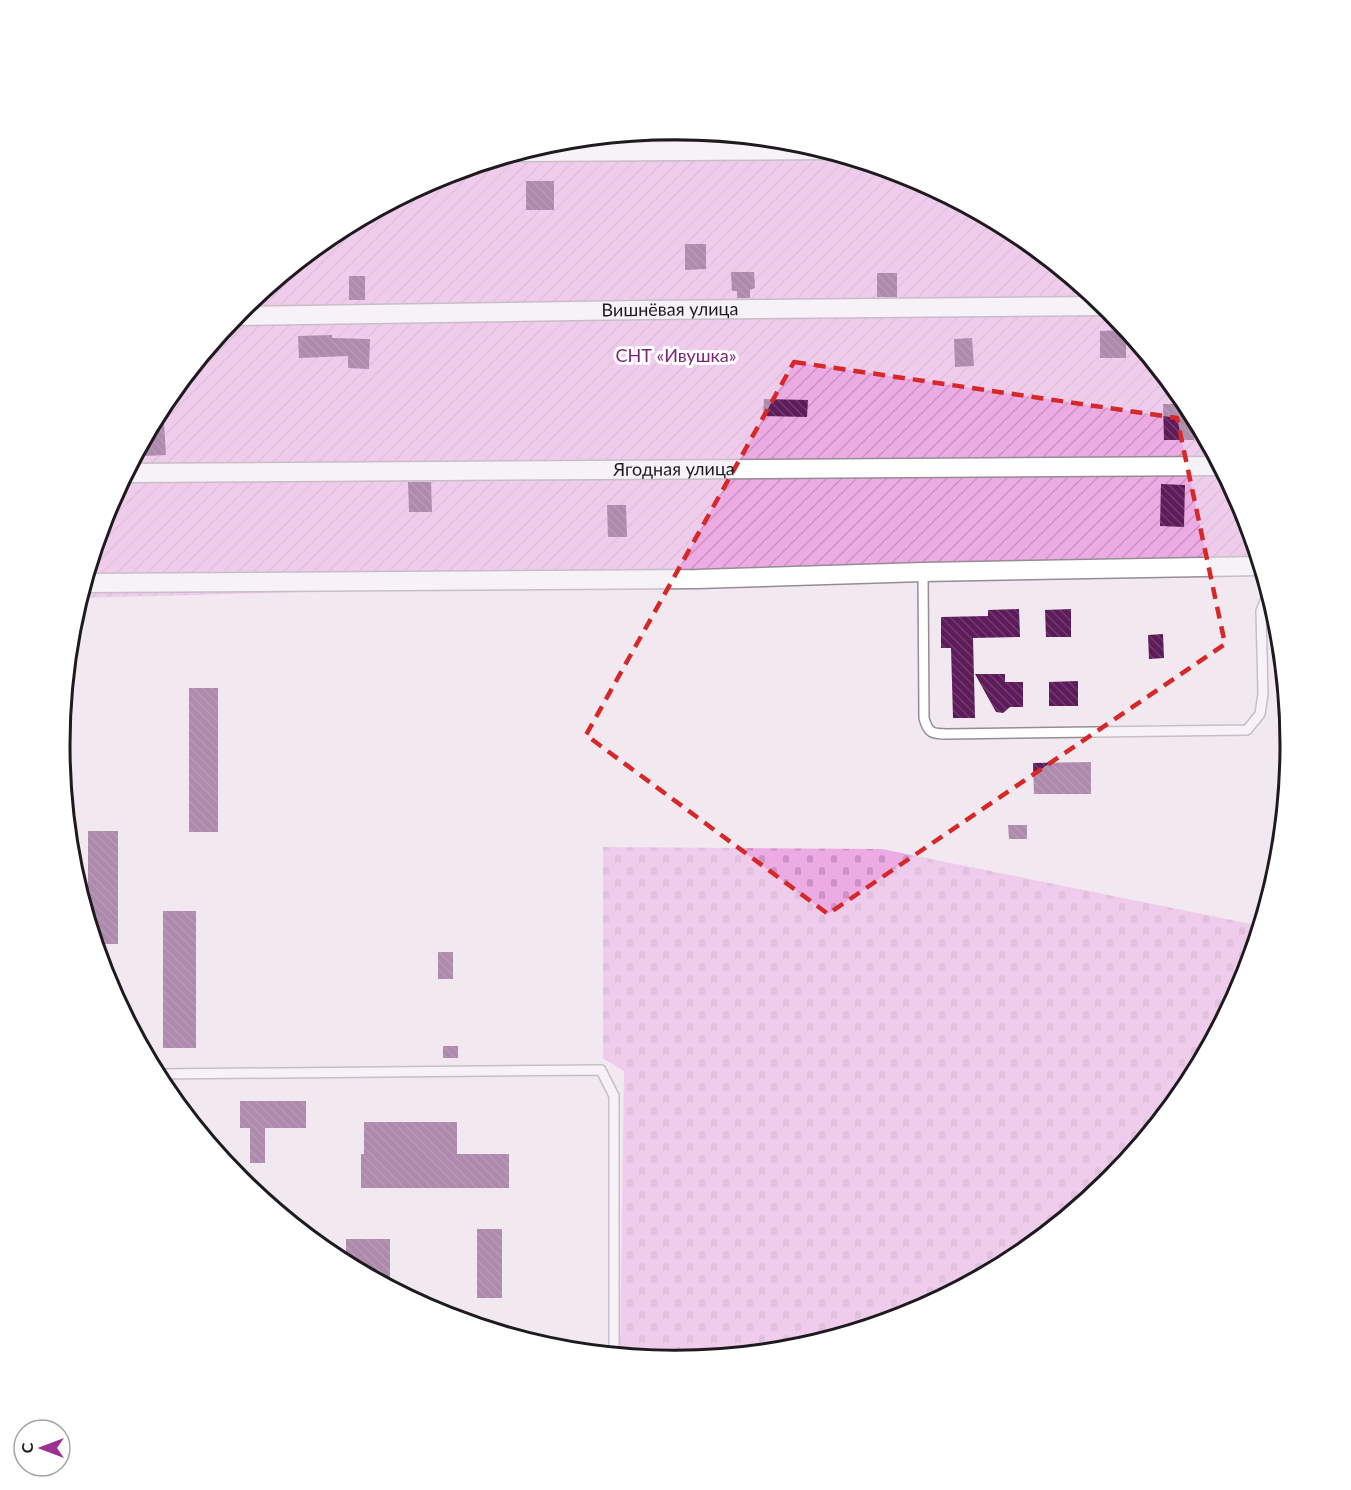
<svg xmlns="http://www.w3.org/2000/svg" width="1351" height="1490" font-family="Lato,sans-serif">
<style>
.cemetery{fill:url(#cemetery-stones)}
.garden{fill:url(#garden-furrows)}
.building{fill:url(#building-back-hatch)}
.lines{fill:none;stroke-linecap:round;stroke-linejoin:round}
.service-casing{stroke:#958c94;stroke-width:12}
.minor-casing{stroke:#958c94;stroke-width:21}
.service{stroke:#fff;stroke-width:9}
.minor{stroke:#fff;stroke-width:18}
.marked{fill:none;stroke:#d62828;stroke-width:4.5;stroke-dasharray:12 8;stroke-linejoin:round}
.labels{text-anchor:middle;stroke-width:6;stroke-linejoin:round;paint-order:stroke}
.street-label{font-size:18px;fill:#1e1b1e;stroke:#fff}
.park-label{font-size:18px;fill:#7c2475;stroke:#fff}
.rim{fill:none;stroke:#1e1b1e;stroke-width:3}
</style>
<defs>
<pattern id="cemetery-stones" width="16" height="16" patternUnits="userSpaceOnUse" patternTransform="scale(1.5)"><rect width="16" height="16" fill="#edabe4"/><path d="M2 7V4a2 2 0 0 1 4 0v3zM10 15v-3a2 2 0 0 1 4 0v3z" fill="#cb93c3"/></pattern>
<pattern id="garden-furrows" width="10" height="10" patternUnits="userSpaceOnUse" patternTransform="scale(1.5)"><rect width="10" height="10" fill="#edabe4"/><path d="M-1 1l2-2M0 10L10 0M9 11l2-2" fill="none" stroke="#cb93c3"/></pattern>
<pattern id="building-back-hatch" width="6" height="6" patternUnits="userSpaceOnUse" patternTransform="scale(1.5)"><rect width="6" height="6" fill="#5e1b59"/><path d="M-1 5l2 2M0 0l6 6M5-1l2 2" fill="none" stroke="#713b6d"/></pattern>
</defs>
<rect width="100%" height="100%" fill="#f1e8f0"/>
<path class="cemetery" d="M603 847 882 849 1261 926 1244 981 1187 1087 1110 1180 1017 1257 911 1314 795 1349 675 1360 620 1355 624 1071 603 1058Z"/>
<path class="garden" d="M676 130 796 141 911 176 1018 233 1111 310 1187 403 1244 510 1261 566 80 598 107 509 164 403 241 310 334 233 440 176 556 141Z"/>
<path class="building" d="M526 181H554V210H526Z
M685 244H706V269L685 270Z
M731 272H754L755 288 750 290V298H737V291H732Z
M877 273H897V297H877Z
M349 276H365V300H349Z
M1126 330V358H1100V331Z
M332 335V338L370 339 369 369 348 368V356L299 358 298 336Z
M972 338 974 366 955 367 954 339Z
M764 399 808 400 807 417 763 416Z
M1163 404H1188L1194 416V440H1164Z
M164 423 166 455 146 456 145 437 153 424Z
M408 482H431L432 512H409Z
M1161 484 1185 485 1184 527 1160 526Z
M607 505H626L627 537H608Z
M1019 609 1020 637 973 638 975 718H953L951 648H941V617L988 616V610Z
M1071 609V637H1046L1045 610Z
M1163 634 1164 658 1149 659 1148 635Z
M975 674H1005V682H1023V707H1010L1003 713 996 712Z
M1078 681V706H1049V682Z
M189 688H218V832H189Z
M1091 762V794H1034L1033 763Z
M1008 825H1027V839H1009Z
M88 831H118V944H96L88 918Z
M163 911H196V1048H163Z
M438 952H453V979H438Z
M443 1046H458V1058H443Z
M240 1101H306V1128H265V1163H250V1128H240Z
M364 1122H457V1154H509V1188H361V1154H364Z
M477 1229H502V1298H477Z
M346 1239H390V1287L346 1264Z"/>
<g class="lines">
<g class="service-casing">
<path id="service" d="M923 572 924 718C928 733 932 734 947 734L1247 730 1260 714 1263 694 1261 611 1269 591
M157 1074 601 1070 614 1096V1354"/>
</g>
<g class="minor-casing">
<g id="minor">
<path d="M520 152 823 150"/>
<path id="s1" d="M235 316 641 310 1106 306"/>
<path id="s2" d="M126 473 1221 466"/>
<path d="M84 583 697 579 923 572 1261 566"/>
</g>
</g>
<use href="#service" class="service"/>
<use href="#minor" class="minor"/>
</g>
<path d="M0 0H1351V1490H0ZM794 362 1177 418 1225 644 828 914 586 735Z" fill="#f1e8f0" fill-opacity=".55" fill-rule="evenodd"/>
<path class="marked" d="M794 362 1177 418 1225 644 828 914 586 735Z"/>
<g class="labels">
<g class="street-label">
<text dy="6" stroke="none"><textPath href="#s1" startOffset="435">Вишнёвая улица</textPath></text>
<text dy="6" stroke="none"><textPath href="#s2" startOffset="548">Ягодная улица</textPath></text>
</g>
<g class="park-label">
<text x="676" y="362">СНТ «Ивушка»</text>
</g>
</g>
<path d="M0 0H1351V1490H0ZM70 745a605 605 0 1 1 1210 0a605 605 0 1 1-1210 0Z" fill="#fff" fill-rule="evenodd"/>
<path class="rim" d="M70 745a605 605 0 1 1 1210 0a605 605 0 1 1-1210 0Z"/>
<g transform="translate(42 1448) rotate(270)"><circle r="28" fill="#ffffff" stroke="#a5a4a5" stroke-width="1.5"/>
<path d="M0-4.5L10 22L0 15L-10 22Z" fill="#9b3091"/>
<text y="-9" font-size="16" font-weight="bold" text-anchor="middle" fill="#1e1b1e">С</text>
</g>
</svg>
